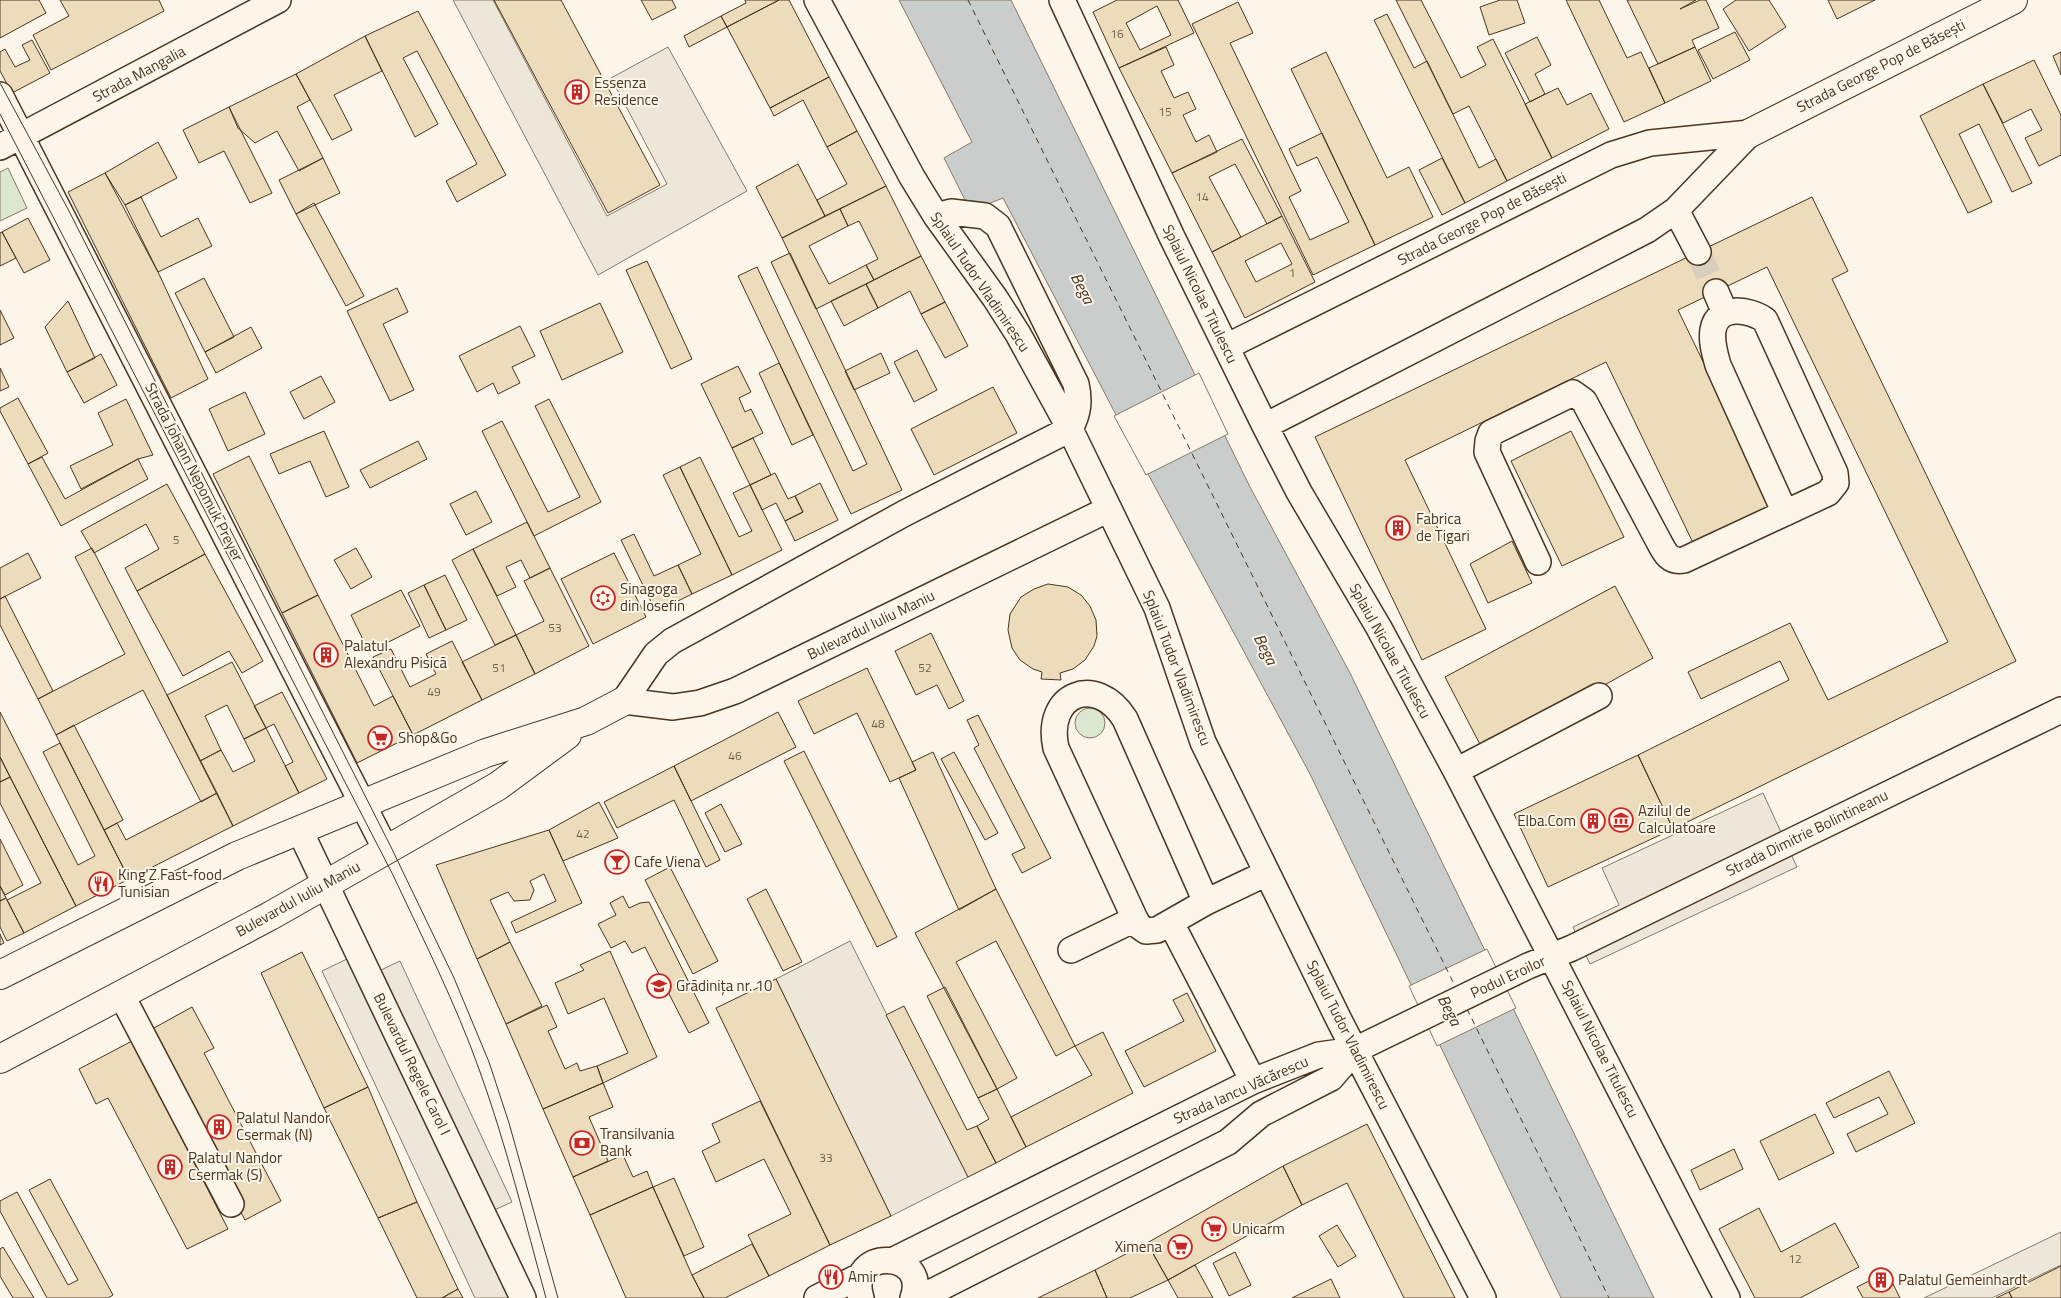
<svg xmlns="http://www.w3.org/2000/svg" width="2061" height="1298" font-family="'Titillium Web',sans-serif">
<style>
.green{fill:#dce7d0;stroke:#887966}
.parking{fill:#ede7d9;stroke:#887966}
.water{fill:#c9cecd;stroke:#887966}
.pier{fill:#fbf6e9;stroke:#887966}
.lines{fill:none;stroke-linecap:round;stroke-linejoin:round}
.ferry{stroke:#4a3520;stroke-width:1;stroke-dasharray:6 5;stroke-linecap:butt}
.building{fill:#ecdcbc;stroke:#4a3520;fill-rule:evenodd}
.minor-tunnel{stroke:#d8cfc1;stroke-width:25;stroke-dasharray:25 12;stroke-linecap:butt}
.minor-casing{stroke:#4a3520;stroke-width:28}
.major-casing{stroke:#4a3520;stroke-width:30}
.minor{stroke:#fbf6e9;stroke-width:25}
.major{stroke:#fbf6e9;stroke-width:28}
.tram{stroke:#4a3520;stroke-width:1}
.labels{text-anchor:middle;stroke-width:4;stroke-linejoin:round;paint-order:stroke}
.number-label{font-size:12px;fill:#725f47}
.street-label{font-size:15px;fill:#4a3520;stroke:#fbf6e9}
.poi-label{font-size:15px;fill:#4a3520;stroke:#fbf6e9;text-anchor:start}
.water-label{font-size:16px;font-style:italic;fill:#4a3520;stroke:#fbf6e9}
</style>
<rect width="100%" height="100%" fill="#fbf6e9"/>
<path class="green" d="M8 168 27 208 0 221V172Z
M1075 723a15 15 0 1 1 30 0a15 15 0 1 1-30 0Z"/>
<path class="parking" d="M453 0H493L607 216 667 184 611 78 668 47 747 191 598 275Z
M1763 793 1797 867 1590 964 1573 927 1619 905 1602 868Z
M850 941 968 1177 891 1216 776 979Z
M351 957 510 1298H475L322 971Z
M400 961 512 1202 492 1211 381 970Z
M2061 1232V1265L1992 1298H1924Z"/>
<path class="water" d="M899 0H1011L1250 487 1350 673 1654 1298H1561L1310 774 1114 411 1003 198 988 204 965 200 944 158 972 142Z"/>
<path class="pier" d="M1199 373 1228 434 1146 475 1114 416Z
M1487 949 1516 1008 1437 1046 1409 986Z"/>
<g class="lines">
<path class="ferry" d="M968 0 1456 988
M1467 1009 1609 1298"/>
</g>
<path class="building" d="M0 0H39L46 13 0 38Z
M60 0H159L164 11 51 70 33 35 69 16Z
M494 0H561L660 185 608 213Z
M641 0H672L676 8 652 20Z
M745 0H779L727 27 721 16 746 3Z
M779 0H789L829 77 770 108 727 27Z
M1117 0H1178L1194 33 1119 68 1093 12ZM1157 6 1171 35 1140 50 1126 23Z
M1396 0H1421L1461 78 1486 65 1477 47 1493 39 1552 158 1507 181 1469 106 1453 114Z
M1500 0H1517L1525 23 1489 35 1480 7Z
M1566 0H1599L1627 58 1641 52 1665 103 1624 122Z
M1627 0H1696L1680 9 1700 0H1706L1719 28 1692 40 1695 47 1658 64Z
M1736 0H1769L1786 27 1749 51 1723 9Z
M1828 0H1875L1837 19Z
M1238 2 1253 33 1230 43 1301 191 1289 197 1310 240 1349 222 1317 157 1297 166 1289 149 1322 133 1375 245 1313 275 1192 24Z
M418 11 506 175 457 202 446 181 477 164 417 51 403 58 438 124 415 137 365 36Z
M1387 14 1414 68 1427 61 1479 168 1496 159 1507 181 1465 203 1374 20Z
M721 16 727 27 689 47 684 36Z
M1735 32 1750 60 1713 79 1698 50Z
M365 36 382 71 334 95 352 130 332 140 296 74Z
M1537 37 1551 65 1535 74 1545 94 1530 102 1505 53Z
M32 40 50 73 12 93 0 71V52L5 49 15 67 30 60 22 45Z
M1166 47 1174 65 1161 71 1174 98 1188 92 1196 109 1183 115 1196 142 1209 135 1217 152 1172 173 1119 68Z
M1695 47 1711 81 1665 103 1649 68Z
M1326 52 1387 178 1409 167 1433 217 1375 245 1291 69Z
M2061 52V75L2053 56Z
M2034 60 2061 115V155L2039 166 2025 138 2042 130 2031 109 2003 123 1983 84Z
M296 74 310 100 297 107 323 158 299 171 277 131 255 143 238 128 229 107Z
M829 77 857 131 827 147 803 100 774 116 770 108Z
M1983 84 2032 183 2012 192 1979 124 1959 134 1992 202 1968 213 1920 116Z
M1558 88 1567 105 1591 93 1609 129 1552 158 1525 104Z
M229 107 272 193 250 203 224 151 199 163 183 130Z
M857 131 886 186 825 216 817 200 847 184 827 147Z
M1242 139 1282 216 1267 224 1235 164 1209 177 1241 237 1212 252 1172 173Z
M158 142 177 178 125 205 105 173Z
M323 158 340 193 296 214 279 180Z
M1442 158 1465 203 1442 215 1419 170Z
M798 164 825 216 782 238 756 187Z
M105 173 158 272 208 379 171 398 68 192Z
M886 186 921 256 874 280 866 265 878 259 859 221 848 226 840 209Z
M141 197 161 237 198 218 212 246 158 272 125 205Z
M1812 197 1848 271 1832 279 2016 661 1673 829 1638 755 1789 680 1780 661 1701 699 1688 672 1790 623 1828 700 1948 642 1767 267 1678 310 1774 508 1695 547 1606 362 1405 460 1486 629 1422 660 1315 437Z
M314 203 364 296 346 306 296 214Z
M840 209 848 226 809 246 829 284 866 265 874 280 816 309 782 238Z
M1282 216 1315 282 1245 318 1212 252ZM1281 243 1292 264 1256 282 1245 261Z
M28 218 50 260 24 273 2 232Z
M2 232 16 258 0 266V233Z
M790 253 902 490 851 514 738 276 757 267 853 471 867 464 771 262Z
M921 256 945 302 921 314 910 291 878 308 866 284Z
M647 261 692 359 671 369 626 270Z
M204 278 234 337 205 352 175 293Z
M866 284 878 308 844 326 831 301Z
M397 288 408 312 383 324 414 390 390 401 347 311Z
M68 301 95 358 67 372 45 327Z
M945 302 968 346 945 358 921 314Z
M600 303 623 352 562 380 540 331Z
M0 310 14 338 0 345Z
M520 326 535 356 512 367 520 383 498 394 493 383 477 392 459 356Z
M251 327 262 348 216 373 205 352Z
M917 350 937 390 914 402 894 362Z
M881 353 890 373 854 390 845 371Z
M101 354 117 385 84 403 67 372Z
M779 363 813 435 792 445 759 373Z
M738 366 751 392 739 398 745 412 751 409 763 433 732 448 701 384Z
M0 368 9 387 0 391Z
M321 376 335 402 304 419 290 392Z
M993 387 1017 433 934 475 911 429Z
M245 392 265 434 228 451 209 409Z
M18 398 48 453 28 464 0 411V408Z
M126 399 153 455 138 459 81 489 70 466 113 445 98 413Z
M549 399 601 502 534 536 482 431 502 421 548 512 580 497 535 406Z
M324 431 349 487 326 497 310 461 279 474 270 454Z
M1571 431 1624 537 1562 566 1511 461Z
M753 438 771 475 750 485 732 448Z
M418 441 427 459 370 488 360 470Z
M249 456 318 595 282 613 213 474Z
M42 457 65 499 138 459 148 479 61 526 28 464Z
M700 457 739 537 752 531 733 493 750 485 782 550 732 575 680 467Z
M680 467 732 575 692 594 678 565 701 554 663 475Z
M775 473 788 499 795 496 803 512 785 521 776 503 762 510 750 485Z
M820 483 838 520 795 541 785 521 803 512 795 496Z
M167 484 205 554 137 591 125 568 159 549 146 524 94 553 81 531Z
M476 491 492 522 466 535 450 504Z
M527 522 550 568 530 578 521 560 506 567 516 587 497 596 473 549Z
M634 534 654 576 678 565 692 594 656 612 621 540Z
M1512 541 1532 583 1488 603 1470 564Z
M92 548 217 793 201 802 143 690 56 735 38 699 125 654 75 557Z
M356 548 372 577 351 589 334 560Z
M473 549 516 635 495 645 452 560Z
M28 553 41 578 0 599V568Z
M614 553 646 617 593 644 561 579Z
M205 554 263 661 242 673 229 651 183 676 137 591Z
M550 568 589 646 535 674 516 635 544 621 524 581Z
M445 575 467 620 446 630 424 585Z
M1048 584 1068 587 1081 595 1090 606 1096 620 1097 636 1094 646 1085 660 1073 669 1060 673 1061 680 1041 679 1042 672 1033 669 1020 660 1012 648 1008 630 1010 614 1021 597 1034 589Z
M424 585 446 630 429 638 408 593Z
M1615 586 1653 658 1484 752 1445 677Z
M401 590 420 626 369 652 351 615Z
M318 595 374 706 393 696 413 735 357 763 282 613Z
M5 596 53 691 38 699 0 625V599Z
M931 633 964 701 949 709 937 685 916 695 895 651Z
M516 635 535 674 482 700 462 662Z
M452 641 482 700 413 735 373 657 391 649 410 687 436 674 426 654Z
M232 662 266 728 244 739 227 705 205 716 221 750 200 761 167 695Z
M867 668 916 770 890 782 857 713 814 734 798 701Z
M282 692 327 779 299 793 285 766 293 762 274 724 266 728 254 706Z
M0 712 78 865 95 856 43 752 60 743 129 879 76 906 0 757Z
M778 712 796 747 691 801 674 766Z
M978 715 1051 858 1022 873 1012 854 1025 848 974 748 979 745 967 720Z
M74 725 123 820 104 830 56 735Z
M266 728 299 793 233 826 200 761 221 750 233 772 255 761 244 739Z
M804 751 897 937 877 947 784 761Z
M933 752 996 889 959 910 899 778 916 770 912 762Z
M954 752 998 833 985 840 941 759Z
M1638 755 1673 829 1548 887 1514 814Z
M0 757 10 777 0 782Z
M674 766 720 860 706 867 674 800 617 828 604 802Z
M10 777 76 906 24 933 7 900 41 883 0 803V782Z
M217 793 233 826 129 879 104 830 117 823 126 840Z
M599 802 618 838 563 861 549 830Z
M721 804 742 844 725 852 705 813Z
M549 830 582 903 516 933 511 922 556 901 544 874 530 881 534 890 530 900 514 901 508 892 490 900 510 942 477 959 436 865Z
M0 839 23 885 5 895 0 886Z
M670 867 718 961 693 974 645 880Z
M0 886 6 898 0 901Z
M766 889 802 962 783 971 747 899Z
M996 889 1075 1046 1056 1056 996 941 956 962 1017 1078 997 1089 915 933Z
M623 896 629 908 640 903 649 902 709 1023 689 1033 645 947 632 953 625 941 611 948 598 924 616 915 610 903Z
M6 898 24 933 7 941 0 927V901Z
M0 934 4 943 0 945Z
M510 942 542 1006 506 1024 477 959Z
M610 951 657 1057 603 1083 597 1066 628 1053 604 998 568 1014 555 983 584 970 580 965Z
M302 952 368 1087 324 1108 261 973Z
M776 979 891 1216 830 1245 716 1008Z
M945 987 997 1089 978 1098 927 996Z
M1187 993 1216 1051 1144 1087 1125 1051 1184 1021 1173 1000Z
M547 1005 557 1027 548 1031 565 1069 577 1063 580 1071 597 1066 603 1083 543 1109 506 1024Z
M904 1006 967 1130 977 1126 996 1163 968 1177 886 1015Z
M192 1007 214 1048 204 1053 281 1201 245 1220 145 1033Z
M1103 1032 1133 1093 1026 1147 1011 1117 1092 1075 1075 1046Z
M132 1041 228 1229 187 1249 108 1098 96 1104 79 1069Z
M1889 1071 1915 1123 1856 1152 1847 1134 1888 1114 1879 1097 1834 1118 1826 1103Z
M603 1083 613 1107 589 1117 608 1161 573 1177 543 1109Z
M368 1087 417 1202 378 1218 324 1108Z
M997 1089 1026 1147 996 1163 977 1126 989 1119 978 1098Z
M760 1101 830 1245 769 1276 748 1235 791 1214 764 1159 716 1182 702 1151 720 1142 712 1124Z
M1815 1114 1834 1153 1779 1180 1760 1141Z
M1367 1124 1455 1298H1404L1347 1183 1302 1205 1283 1166Z
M1734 1149 1743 1169 1700 1190 1691 1170Z
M623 1155 633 1177 647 1171 653 1187 590 1215 573 1177Z
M1283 1166 1302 1205 1168 1280 1147 1243Z
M674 1178 704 1247 684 1256 653 1187Z
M50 1179 113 1295 108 1298H47L0 1211V1201L17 1192 68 1285 78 1280 29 1190Z
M653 1187 692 1275 704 1298H626L590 1215Z
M417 1202 458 1289 442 1298H417L378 1218Z
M1759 1208 1781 1252 1835 1223 1859 1267 1800 1298H1755L1719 1229Z
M1337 1225 1356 1256 1338 1267 1319 1236Z
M1147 1243 1168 1280 1130 1298H1107L1095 1270Z
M752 1244 769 1276 725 1298H704L692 1275Z
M3 1247 34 1298H13L0 1276V1249Z
M1235 1252 1251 1285 1229 1296 1213 1263Z
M1195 1265 1213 1298H1178L1168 1280Z
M2061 1266V1298H2012L2009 1292Z
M1095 1270 1107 1298H1038Z
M1887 1272 1900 1298H1863L1857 1287Z
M1331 1279 1340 1298H1292Z
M458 1289 463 1298H442Z
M2009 1292 2012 1298H1996Z"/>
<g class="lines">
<path class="minor-tunnel" d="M1698 252 1716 292"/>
<g class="minor-casing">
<path id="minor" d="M817 0 912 177 936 216 995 298 1018 334 1070 429 1157 608 1203 742 1339 1020 1483 1298
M1062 0 1172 237 1265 426 1299 492 1379 628 1456 771 1727 1298
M0 95 386 850
M0 147 278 0
M1676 210 1698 252
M936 216 951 212 985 216 998 226 1076 384C1080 402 1078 414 1070 429L905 513 672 641 656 654 624 701 673 707 700 703 735 691 1109 509
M1716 292 1725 313
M1226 347 1611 155 1650 143 1750 133
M1265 426 1647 230 1676 210 1750 133
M1538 562 1487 452 1488 441 1491 433 1573 393 1584 401 1657 538C1664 551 1668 563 1684 560L1828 493 1836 483 1835 473 1765 320C1750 309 1717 304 1713 330 1711 342 1715 354 1718 365L1785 513
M1456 771 1599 696
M300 831 523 1298
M1206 902 1125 719C1096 673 1044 694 1056 748L1135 919 1139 926 1146 931 1157 930 1206 902 1267 873
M1171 923 1253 1081
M1071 950 1135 919
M122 996 231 1204
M894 1260 1253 1081 1319 1055 1355 1050 1528 966 1572 948 2061 710
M817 1298 862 1275
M861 1298C845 1247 930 1249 913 1298
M920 1298 1228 1142 1261 1114 1331 1078 1355 1050"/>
</g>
<g class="major-casing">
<path id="major" d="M1750 133 2013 0
M0 975 237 856 486 753 586 721 624 701
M0 1059 270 916 381 853 498 786 567 735"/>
</g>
<use href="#minor" class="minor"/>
<use href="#major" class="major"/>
<path class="tram" d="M0 83 69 211 391 847 454 978 489 1062 509 1123 558 1298
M0 114 393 875C423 939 455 1002 479 1069 506 1144 525 1221 546 1298"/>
</g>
<defs>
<g id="building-ring" transform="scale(1.25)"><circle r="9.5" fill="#fbf6e9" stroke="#c62828" stroke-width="1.5"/><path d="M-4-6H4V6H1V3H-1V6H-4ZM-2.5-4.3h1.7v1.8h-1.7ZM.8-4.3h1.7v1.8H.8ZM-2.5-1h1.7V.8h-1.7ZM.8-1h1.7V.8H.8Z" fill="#c62828"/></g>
<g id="synagogue-ring" transform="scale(1.25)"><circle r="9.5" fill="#fbf6e9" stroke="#c62828" stroke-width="1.5"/><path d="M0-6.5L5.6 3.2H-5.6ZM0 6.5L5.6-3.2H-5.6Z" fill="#c62828"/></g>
<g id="supermarket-ring" transform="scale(1.25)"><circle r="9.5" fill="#fbf6e9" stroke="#c62828" stroke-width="1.5"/><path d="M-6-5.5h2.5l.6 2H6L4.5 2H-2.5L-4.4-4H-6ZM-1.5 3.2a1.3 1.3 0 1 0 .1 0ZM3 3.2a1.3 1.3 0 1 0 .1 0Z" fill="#c62828"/></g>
<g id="museum-ring" transform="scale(1.25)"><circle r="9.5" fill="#fbf6e9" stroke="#c62828" stroke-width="1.5"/><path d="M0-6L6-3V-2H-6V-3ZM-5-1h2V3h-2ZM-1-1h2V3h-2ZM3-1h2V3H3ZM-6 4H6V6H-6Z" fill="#c62828"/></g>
<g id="bar-ring" transform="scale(1.25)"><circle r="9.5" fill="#fbf6e9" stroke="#c62828" stroke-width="1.5"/><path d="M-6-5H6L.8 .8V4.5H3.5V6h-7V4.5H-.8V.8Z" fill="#c62828"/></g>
<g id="restaurant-ring" transform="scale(1.25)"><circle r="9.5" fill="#fbf6e9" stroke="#c62828" stroke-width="1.5"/><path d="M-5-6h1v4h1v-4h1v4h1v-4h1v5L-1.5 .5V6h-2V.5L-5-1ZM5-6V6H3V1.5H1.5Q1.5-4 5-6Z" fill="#c62828"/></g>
<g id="school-ring" transform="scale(1.25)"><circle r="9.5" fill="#fbf6e9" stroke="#c62828" stroke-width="1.5"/><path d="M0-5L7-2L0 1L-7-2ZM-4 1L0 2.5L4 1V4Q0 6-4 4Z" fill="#c62828"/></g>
<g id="bank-ring" transform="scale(1.25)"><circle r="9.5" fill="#fbf6e9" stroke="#c62828" stroke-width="1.5"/><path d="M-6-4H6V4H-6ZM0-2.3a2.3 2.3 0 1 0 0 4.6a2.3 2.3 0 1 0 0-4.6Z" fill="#c62828"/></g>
</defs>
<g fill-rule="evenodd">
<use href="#building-ring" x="577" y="92"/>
<use href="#building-ring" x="1398" y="528"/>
<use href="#synagogue-ring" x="603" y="598"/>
<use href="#building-ring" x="326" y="655"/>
<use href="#supermarket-ring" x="380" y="738"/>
<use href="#museum-ring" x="1621" y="820"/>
<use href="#building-ring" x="1593" y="821"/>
<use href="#bar-ring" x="617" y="862"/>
<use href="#restaurant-ring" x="101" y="884"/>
<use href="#school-ring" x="659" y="986"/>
<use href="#building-ring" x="219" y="1127"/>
<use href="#bank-ring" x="582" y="1143"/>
<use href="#building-ring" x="170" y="1167"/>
<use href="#supermarket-ring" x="1214" y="1229"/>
<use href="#supermarket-ring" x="1180" y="1247"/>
<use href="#restaurant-ring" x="831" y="1277"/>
<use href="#building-ring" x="1881" y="1280"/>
</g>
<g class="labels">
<g class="number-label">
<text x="1117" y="38">16</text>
<text x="1165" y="116">15</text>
<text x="1202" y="201">14</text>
<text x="1292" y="277">1</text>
<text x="176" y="544">5</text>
<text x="555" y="632">53</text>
<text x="499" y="672">51</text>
<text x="925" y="672">52</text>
<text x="434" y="696">49</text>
<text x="878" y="728">48</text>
<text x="735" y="760">46</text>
<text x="583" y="838">42</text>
<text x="826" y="1162">33</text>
<text x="1795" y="1263">12</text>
</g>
<g class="street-label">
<text transform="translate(1881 66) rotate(-27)" y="5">Strada George Pop de Băsești</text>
<text transform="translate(139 74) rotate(-28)" y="5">Strada Mangalia</text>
<text transform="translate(1482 219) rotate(-27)" y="5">Strada George Pop de Băsești</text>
<text transform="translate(980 282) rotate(56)" y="5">Splaiul Tudor Vladimirescu</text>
<text transform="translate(1200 294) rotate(64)" y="5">Splaiul Nicolae Titulescu</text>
<text transform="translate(194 472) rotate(63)" y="5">Strada Johann Nepomuk Preyer</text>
<text transform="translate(871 625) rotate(-26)" y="5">Bulevardul Iuliu Maniu</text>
<text transform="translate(1390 651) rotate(61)" y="5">Splaiul Nicolae Titulescu</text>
<text transform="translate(1177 668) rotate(69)" y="5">Splaiul Tudor Vladimirescu</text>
<text transform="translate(1807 833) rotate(-26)" y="5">Strada Dimitrie Bolintineanu</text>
<text transform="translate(298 899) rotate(-29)" y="5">Bulevardul Iuliu Maniu</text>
<text transform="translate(1508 977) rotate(-25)" y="5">Podul Eroilor</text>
<text transform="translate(1348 1035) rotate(63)" y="5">Splaiul Tudor Vladimirescu</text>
<text transform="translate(1600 1049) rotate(63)" y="5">Splaiul Nicolae Titulescu</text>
<text transform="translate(412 1064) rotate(64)" y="5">Bulevardul Regele Carol I</text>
<text transform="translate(1241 1090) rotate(-24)" y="5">Strada Iancu Văcărescu</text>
</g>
<g class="poi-label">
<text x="594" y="88">Essenza<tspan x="594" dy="17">Residence</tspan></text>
<text x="1416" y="524">Fabrica<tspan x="1416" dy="17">de Tigari</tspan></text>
<text x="620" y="594">Sinagoga<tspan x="620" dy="17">din Iosefin</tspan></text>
<text x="344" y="651">Palatul<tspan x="344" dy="17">Alexandru Pisică</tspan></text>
<text x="398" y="743">Shop&amp;Go</text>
<text x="1638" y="816">Azilul de<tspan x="1638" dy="17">Calculatoare</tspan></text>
<text x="1576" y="826" text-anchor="end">Elba.Com</text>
<text x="634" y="867">Cafe Viena</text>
<text x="118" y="880">King'Z Fast-food<tspan x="118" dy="17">Tunisian</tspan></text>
<text x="676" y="991">Grădinița nr. 10</text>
<text x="236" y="1123">Palatul Nandor<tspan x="236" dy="17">Csermak (N)</tspan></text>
<text x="600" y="1139">Transilvania<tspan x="600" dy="17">Bank</tspan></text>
<text x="188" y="1163">Palatul Nandor<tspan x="188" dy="17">Csermak (S)</tspan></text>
<text x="1232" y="1234">Unicarm</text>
<text x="1162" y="1252" text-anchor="end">Ximena</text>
<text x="848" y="1282">Amir</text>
<text x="1898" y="1285">Palatul Gemeinhardt</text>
</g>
<g class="water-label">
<text transform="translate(1083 288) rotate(63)" y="6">Bega</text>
<text transform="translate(1266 649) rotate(63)" y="6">Bega</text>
<text transform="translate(1450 1010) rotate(63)" y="6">Bega</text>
</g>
</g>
</svg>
